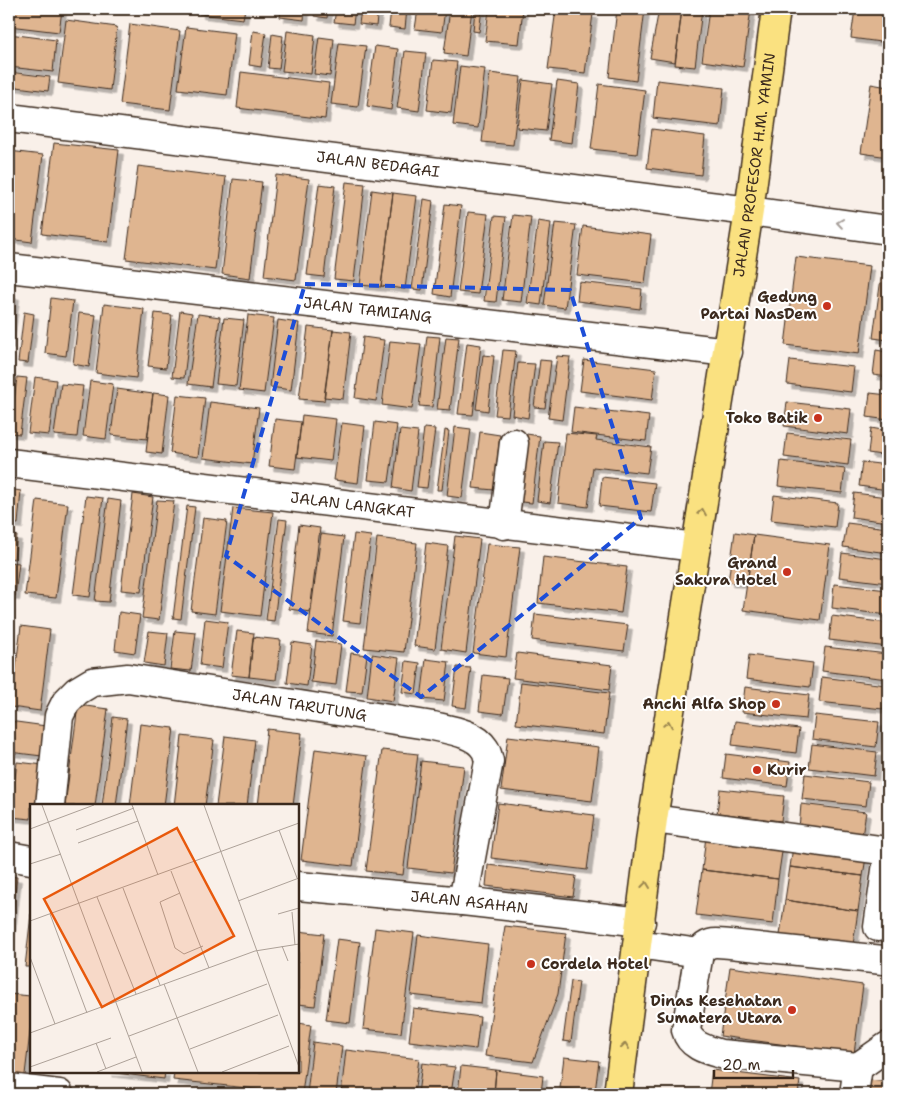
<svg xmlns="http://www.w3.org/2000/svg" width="897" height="1103" font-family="'Shantell Sans',sans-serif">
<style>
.building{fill:#dfb590;stroke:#3b2a1e;filter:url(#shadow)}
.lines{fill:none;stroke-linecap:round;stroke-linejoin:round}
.minor-casing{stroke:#3b2a1e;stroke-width:31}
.major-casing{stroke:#3b2a1e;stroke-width:31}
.minor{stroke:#fff;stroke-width:28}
.major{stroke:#fae180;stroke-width:28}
.oneway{stroke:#a79f9a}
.oneway2{stroke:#9a864f}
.marked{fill:none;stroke:#1d4ed8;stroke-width:4;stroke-dasharray:10 6;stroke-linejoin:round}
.poi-dot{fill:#c8321e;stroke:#fff;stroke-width:2}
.labels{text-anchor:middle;stroke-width:4;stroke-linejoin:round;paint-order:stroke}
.street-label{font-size:15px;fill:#3b2a1e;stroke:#fff}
.poi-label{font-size:15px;font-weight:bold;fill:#3b2a1e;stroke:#fff;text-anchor:end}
.inset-road{fill:none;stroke:#ada198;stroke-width:1}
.view{fill:#e8590c;fill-opacity:0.15;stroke:#e8590c;stroke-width:2.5}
.inset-edge{fill:none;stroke:#3b2a1e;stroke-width:2.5}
</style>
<defs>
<filter id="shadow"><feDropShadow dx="4.5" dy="4.5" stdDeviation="0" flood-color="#0004"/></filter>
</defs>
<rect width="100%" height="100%" fill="#f9f0e9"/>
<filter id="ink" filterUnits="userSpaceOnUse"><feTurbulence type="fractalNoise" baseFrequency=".02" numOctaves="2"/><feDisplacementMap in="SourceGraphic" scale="10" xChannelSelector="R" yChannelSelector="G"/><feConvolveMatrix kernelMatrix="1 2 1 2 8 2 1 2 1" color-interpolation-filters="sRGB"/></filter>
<g filter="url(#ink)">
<path class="building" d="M9 9 62 10 59 32 9 26Z
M199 9H245L243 19 199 14Z
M281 9H305L304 20 280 17Z
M315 9H328L327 18 314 16Z
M336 9H355L353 24 334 22Z
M361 9H378L376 26 359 24Z
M391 9H407L405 29 389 27Z
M418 9H445L442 32 415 29Z
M450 9H472L466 56 444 53Z
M475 9H482L479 32 473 31Z
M489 9H523L519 44 485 41Z
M556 9 593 14 585 73 548 69Z
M617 9H645L636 81 609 77Z
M659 9H682L675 62 650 58Z
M682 9H702L695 67 675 65Z
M709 9H751L743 67 702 61Z
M855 9H888V43L851 38Z
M66 20 117 27 110 90 58 83Z
M130 24 180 31 170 110 120 104Z
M186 27 235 33 227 95 178 89Z
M253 31 266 33 261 67 249 65Z
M287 31 315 35 311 74 282 71Z
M9 34 56 40 53 72 9 67Z
M272 34 283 36 279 69 268 68Z
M319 37 334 39 330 76 314 74Z
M339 43 366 46 358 107 331 104Z
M375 46 398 49 391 110 367 106Z
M405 51 426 53 419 111 397 108Z
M433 60 457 62 451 113 427 110Z
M460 66 485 69 478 128 453 125Z
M9 72 50 77 48 91 9 86Z
M241 72 329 83 325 119 237 108Z
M490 73 521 77 513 145 482 142Z
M523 80 552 84 546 131 517 128Z
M657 80 724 88 720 126 653 118Z
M557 81 579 84 572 143 549 140Z
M599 84 645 90 637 154 591 149Z
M871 84 888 87V157L861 153Z
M652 129 705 136 701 175 647 168Z
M54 143 119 150 108 242 42 234Z
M9 151 43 155 32 242 9 239Z
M138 166 226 177 215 270 126 259Z
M276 175 309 179 296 280 264 276Z
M233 179 262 182 250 278 222 274Z
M346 182 365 184 354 281 334 279Z
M319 184 335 186 324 277 307 275Z
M372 190 393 193 381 287 360 285Z
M393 193 417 196 405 289 381 286Z
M424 199 433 201 422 290 412 289Z
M445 204 461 206 450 297 434 294Z
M468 212 488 214 478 294 458 292Z
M513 215 531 217 521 302 502 300Z
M494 216 506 217 496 302 484 301Z
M538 221 551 223 541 305 527 303Z
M555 223 576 225 565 308 544 305Z
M583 226 651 235 645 283 577 275Z
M796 257 870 266 859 354 785 345Z
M881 278 888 279V340L873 338Z
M579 282 642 289 640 309 577 301Z
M9 294 15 295 9 344Z
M51 298 73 301 66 356 45 353Z
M104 304 144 309 136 378 96 373Z
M180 311 192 313 184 378 172 377Z
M24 312 34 314 28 363 18 362Z
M79 313 96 315 89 367 73 364Z
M155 313 172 315 166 368 148 366Z
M198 314 220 317 211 387 188 384Z
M248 315 274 318 264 393 239 390Z
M224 318 244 320 236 386 216 384Z
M278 320 299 323 291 390 270 387Z
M308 327 333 330 324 401 299 399Z
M333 330 351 332 343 399 324 397Z
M427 336 440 337 432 407 419 406Z
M363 337 384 340 376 401 355 398Z
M446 337 459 338 450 410 437 409Z
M390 341 421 344 412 409 382 405Z
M467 343 481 345 473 415 458 414Z
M503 350 516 351 508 416 495 415Z
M876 350 888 352V377L873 375Z
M483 355 494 356 488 411 476 409Z
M557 356 570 357 562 420 548 418Z
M540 360 551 361 545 408 534 407Z
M584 360 656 369 652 400 580 391Z
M790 360 854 367 851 392 787 384Z
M518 363 535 364 528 418 512 415Z
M17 377 27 378 20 434 10 433Z
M35 377 56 380 49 435 28 433Z
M90 381 113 384 106 439 83 436Z
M61 384 83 386 77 437 54 435Z
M117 389 153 394 147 439 111 435Z
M153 393 169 395 162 454 146 452Z
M870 393 888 395V420L867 417Z
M177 395 205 398 198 457 170 453Z
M210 402 259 408 252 464 203 458Z
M787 402 851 409 848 434 784 426Z
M574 407 649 416 646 441 571 432Z
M302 415 336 419 331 461 297 457Z
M275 419 301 422 295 469 269 466Z
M375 422 397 425 389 482 368 480Z
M342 423 365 426 358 483 334 480Z
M455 427 471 429 462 498 447 496Z
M424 428 435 429 427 488 417 487Z
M871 428 888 431V456L868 453Z
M400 430 418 432 411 491 393 488Z
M445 430 449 431 442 490H437Z
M480 432 500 435 494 490 473 488Z
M520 433 540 436 532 503 511 501Z
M566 433 597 436 596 440 651 447 647 473 593 467 588 507 558 503Z
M787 433 851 440 848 465 784 457Z
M544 441 558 442 550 503 537 501Z
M781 461 845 469 842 493 778 486Z
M862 462 888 465V490L859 486Z
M602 477 655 483 651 512 599 506Z
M9 489 21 491 18 524 9 523Z
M854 493 888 497V522L851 517Z
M133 494 153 497 141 592 121 590Z
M774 495 838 503 835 527 771 520Z
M86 496 103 498 90 597 73 595Z
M108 499 121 501 109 602 95 601Z
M37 500 68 504 56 598 25 595Z
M157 500 174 501 159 620 142 618Z
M187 506 195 507 181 619 173 618Z
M233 508 273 512 260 616 220 611Z
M203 518 227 521 215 614 191 611Z
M279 519 287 520 274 621 266 620Z
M847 523 888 528V553L843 547Z
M299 525 320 528 310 612 289 609Z
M735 532 754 535 747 584 728 582Z
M321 534 344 537 332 636 308 633Z
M354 534 371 536 360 623 343 621Z
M9 535 17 536 14 559 9 558Z
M754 535 830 545 820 620 743 610Z
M455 536 480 539 466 653 441 649Z
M377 538 417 543 404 652 364 648Z
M426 543 448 546 435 649 414 646Z
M487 544 520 547 506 657 473 653Z
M842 553 888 559V583L839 577Z
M543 557 627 567 621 613 538 603Z
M9 562 19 563 15 596 9 595Z
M834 584 888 590V615L832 608Z
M119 612 140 615 135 653 115 650Z
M535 614 628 625 624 651 532 640Z
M832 616 888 623V647L829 640Z
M205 619 228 622 222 668 200 665Z
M21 626 50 630 40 711 11 707Z
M149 631 168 633 164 666 144 663Z
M175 631 196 633 191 671 170 669Z
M237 631 254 633 249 677 231 675Z
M253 637 281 640 276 680 249 677Z
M316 641 341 644 336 685 311 682Z
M292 642 312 645 307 686 287 683Z
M825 647 888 654 887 679 822 671Z
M351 653 367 655 362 692 346 691Z
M517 653 612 665 609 690 513 678Z
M372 654 399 658 393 701 367 697Z
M749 655 813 663 810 687 746 679Z
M426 659 449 662 444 701 421 699Z
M406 661 420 663 416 694 402 692Z
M457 667 471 668 466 708 452 706Z
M483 675 508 678 503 714 479 711Z
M822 677 886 685 883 709 819 702Z
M521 682 609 693 604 734 516 724Z
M745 687 809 695 806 719 742 712Z
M78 705 108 709 95 806H65Z
M815 715 879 722 876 747 812 739Z
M113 717 127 719 116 806H102Z
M9 721 46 726 42 756 9 752Z
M735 721 799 729 796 753 732 745Z
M140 724 174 728 164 806H130Z
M267 729 302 733 293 806H258Z
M182 736 214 740 205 806H174Z
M225 736 255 740 247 806H216Z
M508 736 599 747 592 801 501 790Z
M812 744 877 752 874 776 809 768Z
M315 749 367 756 353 866 301 860Z
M382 750 418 754 403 875 366 871Z
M726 754 790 762 787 786 723 778Z
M421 761 464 766 451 873 408 868Z
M17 762 44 765 39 806H31V819L10 817Z
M805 774 869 782 866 806 802 799Z
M720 789 784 796 781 821 717 813Z
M498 803 594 815 587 870 491 858Z
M801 804 866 812 862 836 799 829Z
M706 836 783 845 778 879 702 870Z
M793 847 866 857 863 876 790 867Z
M488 865 576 876 573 897 486 886Z
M790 867 863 876 858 911 785 900Z
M702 870 778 879 773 924 696 915Z
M9 876 17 877 9 943Z
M785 900 858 911 853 945 780 935Z
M31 914V967H25Z
M505 926 566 933 558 994 533 1062 485 1056Z
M375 928 414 933 401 1033 363 1029Z
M298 931 324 934 315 1006 298 1004Z
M418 935 488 944 481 1003 411 995Z
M337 939 360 942 350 1023 326 1020Z
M730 967 863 985 854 1054 720 1036Z
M571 981 579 982 571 1042 563 1041Z
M9 994 31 996V1024L24 1083 9 1082Z
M413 1008 480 1017 476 1049 409 1041Z
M298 1023 311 1025 302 1094 173 1080 174 1072H298Z
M313 1042 342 1046 336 1094H307Z
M346 1050 419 1059 414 1094H341Z
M564 1057 599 1061 595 1092 560 1088Z
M422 1063 455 1067 451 1094H418Z
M461 1066 496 1070 494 1094H458Z
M496 1070 543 1076 541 1094H494Z
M712 1070 800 1081 798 1094H709Z
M107 1072H165L164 1079Z
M869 1080 888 1082V1094H867Z"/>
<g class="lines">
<g class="minor-casing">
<g id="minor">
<path id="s1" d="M9 118 749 211 888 230"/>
<path id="s2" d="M9 268 728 352"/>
<path id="s3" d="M9 463 696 547"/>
<path d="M504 525 514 443"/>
<path id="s4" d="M50 806 59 716 66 702 77 691 92 682 128 678 433 726C450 730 475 733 485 749 487 752 488 757 489 761L463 901"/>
<path d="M653 819 888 851"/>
<path d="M9 856 31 860"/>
<path id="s5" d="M298 886 463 901 641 922"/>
<path d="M878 927 888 856"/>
<path d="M638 944 699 953"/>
<path d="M883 960 730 944C716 943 708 940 699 953L686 1030C690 1046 707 1050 721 1054L858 1067 888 1046"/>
<path d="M9 1088 59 1094"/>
<path d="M854 1094 858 1067"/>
</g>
</g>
<g class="major-casing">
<g id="major">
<path id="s6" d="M618 1094 653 819 749 211 776 9"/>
</g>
</g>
<use href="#minor" class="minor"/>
<use href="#major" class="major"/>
</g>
<defs><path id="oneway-chevron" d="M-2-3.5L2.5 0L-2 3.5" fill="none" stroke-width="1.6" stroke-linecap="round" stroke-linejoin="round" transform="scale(1.25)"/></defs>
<use class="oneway" href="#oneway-chevron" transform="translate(840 223) rotate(-172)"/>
<g class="oneway2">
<use href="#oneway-chevron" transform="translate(702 512) rotate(-81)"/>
<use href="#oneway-chevron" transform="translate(668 724) rotate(-81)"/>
<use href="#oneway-chevron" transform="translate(646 885) rotate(-83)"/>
<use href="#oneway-chevron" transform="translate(625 1046) rotate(-83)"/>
</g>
</g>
<path class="marked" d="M305 284 570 290 641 518 421 697 226 556Z"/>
<g class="poi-dot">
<circle cx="827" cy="306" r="5"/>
<circle cx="818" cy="418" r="5"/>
<circle cx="787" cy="572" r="5"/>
<circle cx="776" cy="704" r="5"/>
<circle cx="757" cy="770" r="5"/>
<circle cx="531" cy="964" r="5"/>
<circle cx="792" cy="1010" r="5"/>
</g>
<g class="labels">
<g class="street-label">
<text dy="5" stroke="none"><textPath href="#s1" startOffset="372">JALAN BEDAGAI</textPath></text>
<text dy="5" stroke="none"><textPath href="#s6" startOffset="939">JALAN PROFESOR H.M. YAMIN</textPath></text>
<text dy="5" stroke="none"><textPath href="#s2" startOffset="361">JALAN TAMIANG</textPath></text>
<text dy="5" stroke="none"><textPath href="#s3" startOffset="346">JALAN LANGKAT</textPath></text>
<text dy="5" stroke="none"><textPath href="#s4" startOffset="349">JALAN TARUTUNG</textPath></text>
<text dy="5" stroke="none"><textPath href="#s5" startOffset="172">JALAN ASAHAN</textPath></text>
</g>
<g class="poi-label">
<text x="817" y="302">Gedung<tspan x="817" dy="17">Partai NasDem</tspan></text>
<text x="808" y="423">Toko Batik</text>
<text x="777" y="568">Grand<tspan x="777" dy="17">Sakura Hotel</tspan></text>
<text x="766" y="709">Anchi Alfa Shop</text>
<text x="767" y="775" text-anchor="start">Kurir</text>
<text x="541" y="969" text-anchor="start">Cordela Hotel</text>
<text x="782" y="1006">Dinas Kesehatan<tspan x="782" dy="17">Sumatera Utara</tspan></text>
</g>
</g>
<g transform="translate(30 804)">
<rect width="269" height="269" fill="#f9f0e9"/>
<path class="inset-road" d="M12 1 112 268M102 1 128 71M174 1 269 263M0 25 64 1M46 26 104 4M249 26 267 74M48 39 108 17M0 60 31 50M141 67 179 164M93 84 130 181M150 89 130 98 145 144 154 150 173 142M67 93 106 190M208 97 269 74M262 108 265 141M20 110 57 209M248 110 269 104M0 117 269 19M252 142 258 157M0 153 25 220M134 180 168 268M0 229 225 147 269 140M99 232 237 180M66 239 76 265M160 245 248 211M0 263 81 234M67 268 106 253M192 268 259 242"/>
<path class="view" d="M147 24 204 132 72 203 14 95Z"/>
<rect width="269" height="269" class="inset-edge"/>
</g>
<rect width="897" height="1103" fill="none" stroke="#fff" stroke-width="30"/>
<rect x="15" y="15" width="867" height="1073" fill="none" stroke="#3b2a1e" stroke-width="2" filter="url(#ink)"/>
<path d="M714 1070v8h79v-8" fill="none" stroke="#3b2a1e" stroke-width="2.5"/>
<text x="722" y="1070" font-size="15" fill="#3b2a1e" stroke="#ffffff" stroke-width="4" paint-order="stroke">20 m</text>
</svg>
